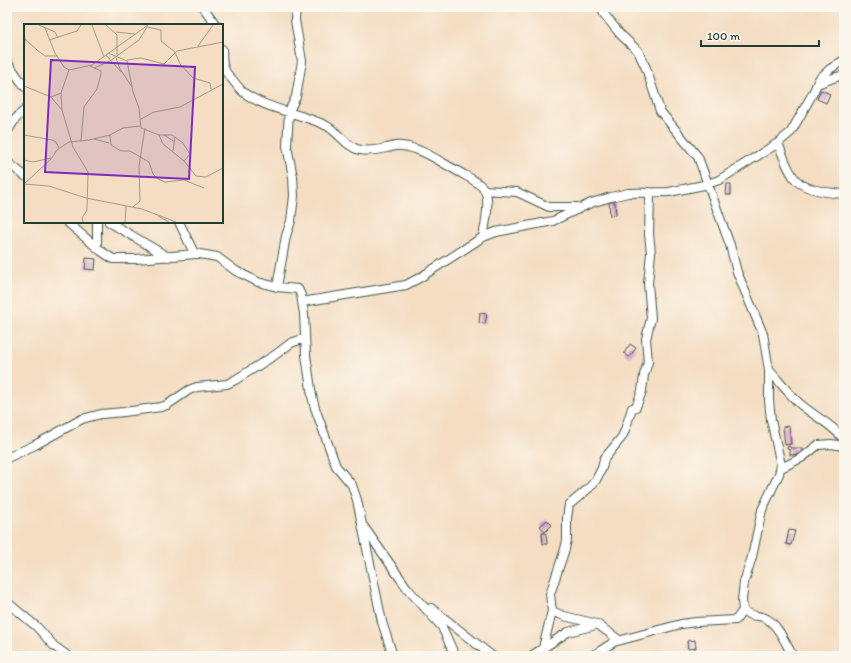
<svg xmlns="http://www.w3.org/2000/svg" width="851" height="663" font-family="Itim,sans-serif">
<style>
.building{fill:#d89fcf}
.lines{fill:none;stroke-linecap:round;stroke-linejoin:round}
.minor-casing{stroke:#3f5549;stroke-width:10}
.minor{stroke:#fff;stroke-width:8}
.inset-road{fill:none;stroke:#9f9d89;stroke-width:1}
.view{fill:#7b2cbf;fill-opacity:0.15;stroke:#7b2cbf;stroke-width:2}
.inset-edge{fill:none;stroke:#1f3d34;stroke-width:2}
</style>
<rect width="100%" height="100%" fill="#fbf7ec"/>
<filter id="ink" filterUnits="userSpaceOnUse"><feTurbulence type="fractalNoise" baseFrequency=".025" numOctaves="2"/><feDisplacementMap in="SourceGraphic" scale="8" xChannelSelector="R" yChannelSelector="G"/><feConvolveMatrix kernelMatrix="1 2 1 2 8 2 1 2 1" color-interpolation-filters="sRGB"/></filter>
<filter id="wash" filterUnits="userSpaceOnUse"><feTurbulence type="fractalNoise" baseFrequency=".012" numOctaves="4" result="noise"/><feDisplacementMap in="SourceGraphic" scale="16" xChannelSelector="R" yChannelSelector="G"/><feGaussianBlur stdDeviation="0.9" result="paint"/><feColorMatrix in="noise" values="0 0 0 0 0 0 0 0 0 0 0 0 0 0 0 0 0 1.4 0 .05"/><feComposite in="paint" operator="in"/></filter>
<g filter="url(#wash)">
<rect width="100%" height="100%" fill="#f4ddc2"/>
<g id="blocks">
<path class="building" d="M821 90 830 94 826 103 817 99Z
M727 184H731V195H726Z
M609 202H615L616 215 610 216Z
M86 258 96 259 95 270 85 269Z
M480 313 487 314 485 324 479 323Z
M630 344 636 348 629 357 624 353Z
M789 426 791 444 785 445 783 427Z
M788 446 791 448H801L802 454 790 455V450L787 449Z
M547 520 552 525 545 532 540 526Z
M789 530 795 531 791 545 786 544Z
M542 533H546L547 544H543Z
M695 640 696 648 688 649 687 641Z"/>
</g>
</g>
<g filter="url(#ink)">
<use href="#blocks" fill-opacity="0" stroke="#3f5549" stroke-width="1"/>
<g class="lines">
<g class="minor-casing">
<path id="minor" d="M203 7 216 25
M222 49C223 56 221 63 225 70 226 73 229 76 232 79 235 83 238 87 242 91 263 109 300 113 325 125 338 131 346 147 360 150 368 151 379 150 387 148 392 147 396 145 402 146 421 148 437 160 454 169 463 175 477 180 484 189 491 199 485 226 483 237
M7 62 25 87
M817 84 833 78 844 75
M7 133C12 123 16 117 25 110
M778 143C783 155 787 170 796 180 805 190 831 193 844 194
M7 162 25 176
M484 190 517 192 549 207H577
M67 222 101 251 113 259H136L196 254
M97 222V247
M109 222 168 257
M179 222 194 253 217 257 236 271 258 282 277 287 298 289 301 295 304 314 306 355 312 396 315 408 336 466 352 485 357 500 382 622 393 656
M277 287 286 236 291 221 294 196 293 177 287 146 289 111 296 97 302 61 295 20 296 7
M302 302 406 285 421 277 483 237 496 232 553 221 591 203 611 197 628 193 669 192 704 185 719 180 778 143 791 132 813 93 819 79 830 69 844 60
M769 370C779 381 788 393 799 403 812 415 834 425 844 440
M7 458 35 445 82 419 101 414 124 412 161 407 167 405 189 390 197 387 227 384 235 380 275 355 291 343 305 338
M781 468 803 457 818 445 831 444 844 446
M364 527 407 588 442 627 455 656
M7 602 37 627 54 646 68 656
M431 608 492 656
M743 610C750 618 759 614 767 619 779 626 786 645 793 656
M619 640 597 624 564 616 552 611 550 594 565 549 567 540V518L569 505 589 488 596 480 602 468 604 459 622 437 625 430 632 408 636 407 642 391 644 375 648 362 646 339 651 318 648 283 651 253 649 234 650 197 649 192
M543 648 552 611
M531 656 568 632 596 625
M592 656 614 642 681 624 696 622 736 620 743 610 742 600 744 582 752 557 762 510 779 474 781 465 771 420 769 400V370L763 334 737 272 730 245 698 157 660 111 646 68 638 51 620 34 604 14 601 7"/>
</g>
<use href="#minor" class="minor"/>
</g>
</g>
<g transform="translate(24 24)">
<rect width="199" height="199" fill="#f4ddc2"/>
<path class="inset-road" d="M15 1 31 8 34 14M68 1 80 33M82 1 93 11V31M123 3 137 6V17L151 28 156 40 169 54 186 59 187 65M21 4 31 29 40 43 45 46M0 6 1 15 13 26 21 32H34M92 8 111 10M25 16 53 7 57 1M174 22 189 1M84 29 103 37 109 68 115 84 117 104 135 111 139 120 160 137 172 152 182 153 199 144M0 31 1 15M82 31 97 48M92 34 96 45 108 63M103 36 117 34 140 40 153 27 199 18M70 44 86 37 115 16 123 3M0 62 27 73 37 69M26 72 38 86M117 95 130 88 156 83 199 60M0 111 28 116 32 118 35 124M86 111 87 121 97 127H106L125 138 129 150 134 155 141 158 160 156 180 164M134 111H148L159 119 166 130 160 137M140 111 151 118M70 115 85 119M57 117 60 83 73 65 77 50V47L66 42M149 127 151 113M0 136 9 138 27 134M0 160 25 162 62 174 118 185 152 198M0 160 27 135 33 126 45 118 65 116 86 111 99 104 116 102M109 183 116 177 115 142 121 104M134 192 145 198M59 198 58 194 63 186 64 148 49 123 38 86 37 69 45 46 68 41 124 1M101 198 102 182"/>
<path class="view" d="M27 36 171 43 165 155 21 148Z"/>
<rect width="199" height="199" class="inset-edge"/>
</g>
<rect width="851" height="663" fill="none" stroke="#fbf7ec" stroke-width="24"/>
<path d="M701 40v6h118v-6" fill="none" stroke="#1f3d34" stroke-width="2"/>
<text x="707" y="40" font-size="12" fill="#1f3d34" stroke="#fbf7ec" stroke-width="3" paint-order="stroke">100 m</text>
</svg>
